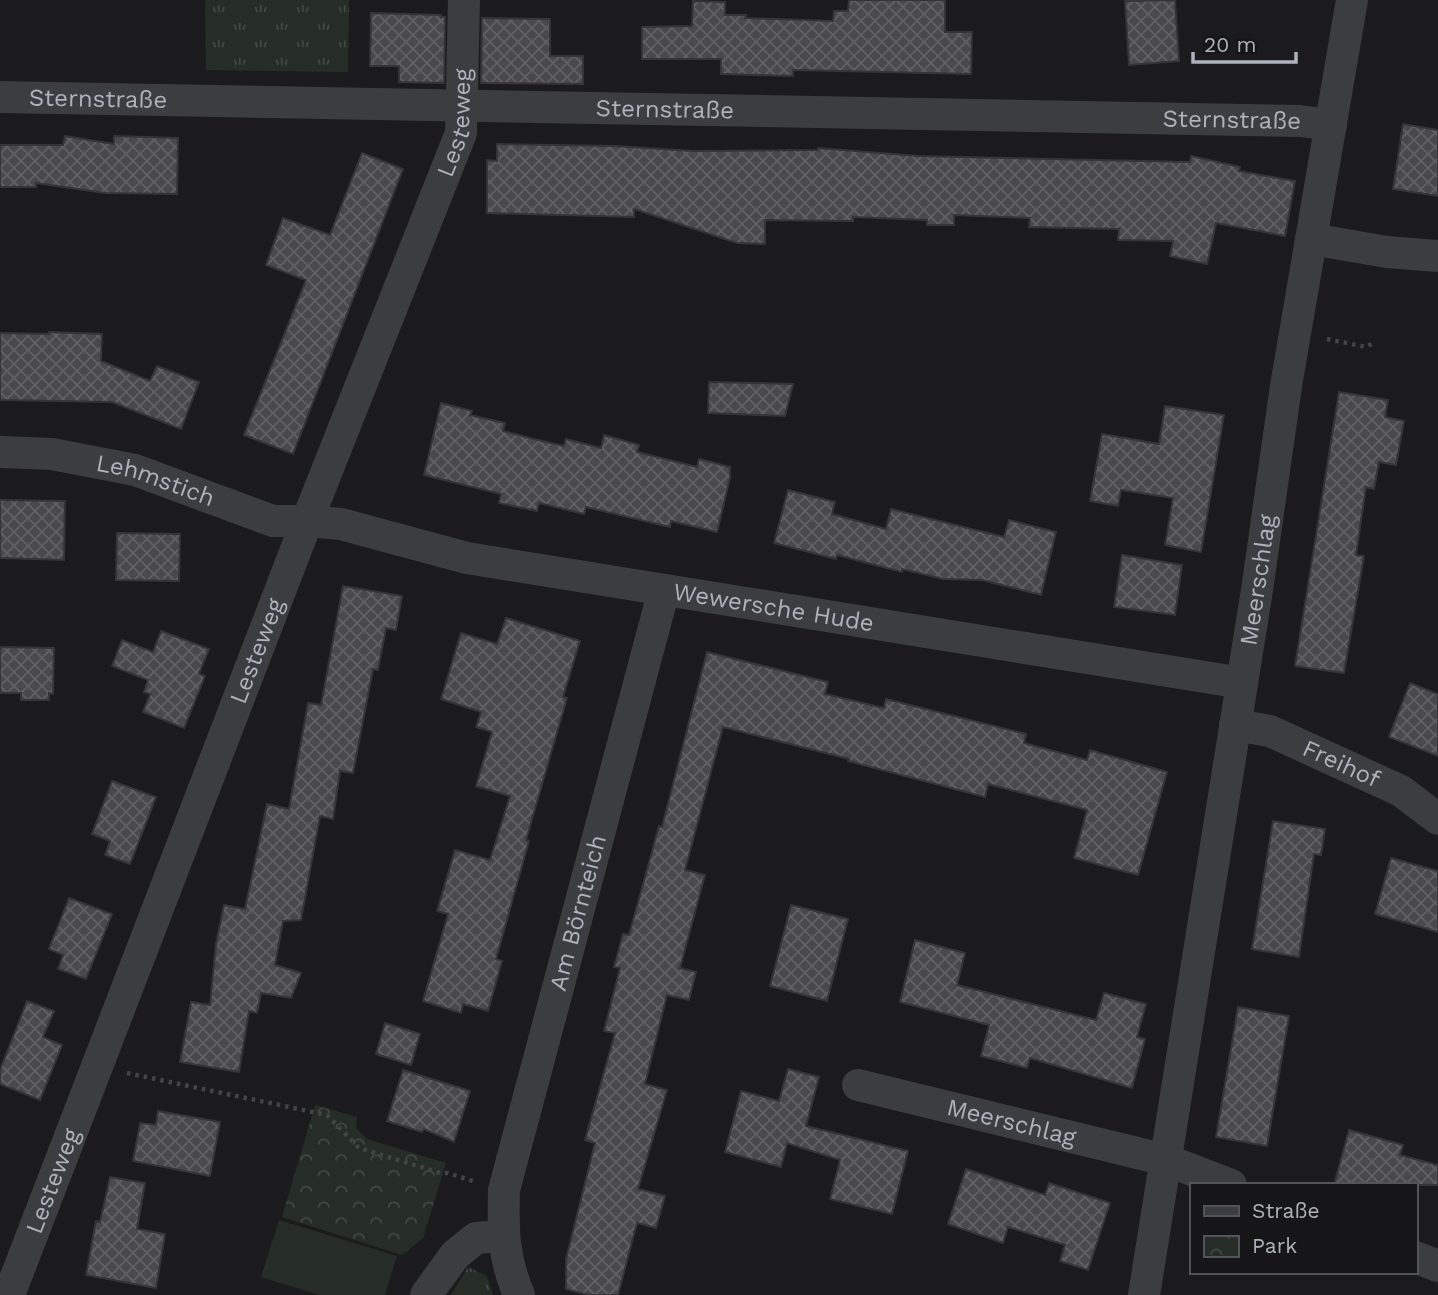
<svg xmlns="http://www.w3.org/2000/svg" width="1438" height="1295" font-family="'Work Sans',sans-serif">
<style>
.grass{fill:url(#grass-tufts)}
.park{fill:url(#park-crowns)}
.pitch{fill:#252d26}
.building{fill:url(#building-cross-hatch);stroke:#353539;stroke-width:2}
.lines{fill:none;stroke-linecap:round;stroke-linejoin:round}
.path{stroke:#424448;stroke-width:4.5;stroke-dasharray:3.5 5;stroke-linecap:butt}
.minor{stroke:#3c3d41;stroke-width:32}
.labels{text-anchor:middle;stroke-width:7;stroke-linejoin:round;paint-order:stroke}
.street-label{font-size:24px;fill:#aeb2bb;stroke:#161618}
</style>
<defs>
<pattern id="grass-tufts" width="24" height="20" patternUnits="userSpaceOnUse" patternTransform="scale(1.75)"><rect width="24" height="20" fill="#252d26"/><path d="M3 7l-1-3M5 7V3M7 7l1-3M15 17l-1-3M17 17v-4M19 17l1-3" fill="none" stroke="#424944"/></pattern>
<pattern id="park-crowns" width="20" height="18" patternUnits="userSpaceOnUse" patternTransform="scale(1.75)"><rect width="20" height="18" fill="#252d26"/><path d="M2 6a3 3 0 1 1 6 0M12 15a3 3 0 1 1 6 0" fill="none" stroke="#424944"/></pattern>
<pattern id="building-cross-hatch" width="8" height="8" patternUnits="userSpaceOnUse" patternTransform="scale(1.75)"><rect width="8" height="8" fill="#48484d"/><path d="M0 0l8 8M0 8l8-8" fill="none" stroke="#606065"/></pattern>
</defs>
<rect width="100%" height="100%" fill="#1b1b1d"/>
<path class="grass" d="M205 0H349L348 72 206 70Z
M468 1267 487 1276 493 1295H451Z"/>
<path class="park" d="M315 1105 357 1117 356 1128 367 1139 446 1163 423 1238 402 1255 282 1217Z"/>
<path class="pitch" d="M279 1220 397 1256 385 1295H319L261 1277Z"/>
<path class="building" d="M849 0H945V32H972L971 74 793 70V76L721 74V59H642V27L692 26 693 1 725 2V15H746L745 18 833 21 834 11H848Z
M1175 0 1179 61 1129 65 1125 1Z
M371 13 441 15V17H445L444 83 399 82V66H370Z
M482 18 550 19V56H583V84L481 83Z
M1403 124 1438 130V196L1393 189Z
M65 136 114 144V136L178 138 177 194 105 193 36 183V187H0V145H63Z
M497 144 616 146 693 151 818 150V148L918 156 1190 162 1191 156 1240 167 1239 171 1295 181 1285 236 1216 223 1207 264 1170 256 1173 241 1118 240 1119 229 1029 227 1030 218 954 215V225H927V220L853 217V221L765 220V244L737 243 634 209V217L487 213V160L497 161Z
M362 153 403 169 293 454 244 435 306 280 266 265 283 218 330 235Z
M49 332 102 334 101 361 150 381 157 366 199 382 181 429 112 402 0 400V333L49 334Z
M709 382 793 384 785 416 708 413Z
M1339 392 1388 400 1385 417 1404 421 1396 465 1379 462 1374 489 1366 487 1356 555 1364 556 1344 673 1295 666Z
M441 403 472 411 470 415 505 423 503 431 534 439 564 446 566 439 601 448 604 435 639 445 637 452 697 467 699 459 730 467V478L717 532 671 521 670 527 586 507 584 514 539 503 537 511 499 503 501 494 424 475Z
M1165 406 1224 415 1201 552 1165 545 1173 498 1121 490 1118 506 1090 501 1102 434 1159 444Z
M788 490 835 502 832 514 886 529 891 509 1004 537 1009 520 1056 532 1041 595 982 580 943 579 902 569V572L837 555 836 559 774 543Z
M0 500 65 501 64 560 0 558Z
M117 533 180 534 179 581 116 580Z
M1122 555 1182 565 1175 615 1114 607Z
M343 586 402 596 396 630 386 628 378 670 373 669 353 773 340 771 333 819 320 816 301 920 283 921 275 965 301 973 291 998 261 993 257 1013 249 1011 239 1072 180 1062 191 1002 210 1005 216 944 224 905 245 909 267 804 289 809 308 703 321 705Z
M506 618 580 641 563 697 567 698 526 840 529 841 496 959 502 961 488 1011 463 1004 461 1013 423 1001 448 914 437 911 455 850 490 860 510 796 476 786 492 732 476 727 481 712 441 699 461 633 497 644Z
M161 631 209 649 199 674 205 676 184 728 143 712 150 694 144 692 148 680 112 666 122 640 153 652Z
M0 647 54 648 53 694 49 693V700H21V693H0Z
M707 652 828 682 825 694 884 708 886 699 1026 734 1024 743 1087 760 1090 750 1167 772 1138 875 1074 858 1087 810 988 784 985 797 848 761 849 759 723 727 685 870 705 875 680 968 696 972 689 1000 667 995 645 1084 667 1090 638 1189 665 1196 656 1228 637 1223 618 1295H588L566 1289V1259L595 1143 585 1140 615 1033 604 1031 620 968 614 967 623 934 629 935 659 826 662 827Z
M1410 683 1438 694V756L1389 737Z
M112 781 156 797 130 864 105 855 110 841 92 834Z
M1273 821 1325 829 1321 855 1314 854 1299 957 1252 949Z
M1391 858 1438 871V932L1375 914Z
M69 898 112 914 86 979 58 969 63 955 49 949Z
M791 905 848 919 827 1001 770 986Z
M915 940 965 953 957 985 1096 1020 1104 993 1146 1004 1137 1037 1145 1039 1132 1088 1030 1058 1027 1068 981 1056 989 1025 900 1002Z
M27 1001 54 1011 43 1037 62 1045 40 1100 0 1084V1070Z
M1238 1007 1289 1016 1267 1146 1216 1137Z
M385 1023 420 1034 411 1065 376 1054Z
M788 1069 819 1077 806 1126 908 1151 892 1214 830 1199 840 1160 787 1143 781 1167 725 1152 741 1091 779 1101Z
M403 1070 470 1091 454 1142 424 1129 422 1132 387 1121Z
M158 1111 220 1122 210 1176 133 1161 140 1123 156 1125Z
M1349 1130 1403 1145 1400 1155 1438 1165V1185H1334Z
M966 1169 1045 1195 1049 1183 1110 1203 1088 1270 1060 1261 1065 1245 1008 1227 1003 1243 948 1224Z
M110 1177 145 1183 137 1229 165 1234 156 1288 86 1275 96 1221 100 1222Z"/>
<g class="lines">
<path class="path" d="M1327 339 1366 347 1373 343
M127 1073 327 1115 359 1148 440 1173H448L473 1181"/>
<g class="minor">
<path id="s1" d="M0 97 1300 121 1331 125"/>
<path d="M1311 239 1387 252 1438 256"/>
<path id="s2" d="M0 452 52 454 135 470 273 521H307L341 524 467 558 1242 683"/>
<path id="s3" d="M1235 725 1270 731 1401 791 1438 819"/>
<path id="s4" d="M858 1085 1166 1160 1231 1185"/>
<path d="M1415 1257 1438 1266"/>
<path id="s5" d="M9 1295 307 521 461 133 464 0"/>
<path d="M426 1295 455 1255 476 1238 502 1236"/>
<path id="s6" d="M519 1295C503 1257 503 1231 504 1190L664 590"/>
<path id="s7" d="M1144 1295 1257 590 1286 386 1352 0"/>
</g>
</g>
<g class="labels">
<g class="street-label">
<text dy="8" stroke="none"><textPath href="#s1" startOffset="98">Sternstraße</textPath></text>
<text dy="8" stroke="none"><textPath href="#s1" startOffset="665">Sternstraße</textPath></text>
<text dy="8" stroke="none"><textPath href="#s1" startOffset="1232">Sternstraße</textPath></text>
<text dy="8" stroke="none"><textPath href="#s5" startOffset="1256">Lesteweg</textPath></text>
<text dy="8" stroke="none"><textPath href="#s2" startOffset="159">Lehmstich</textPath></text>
<text dy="8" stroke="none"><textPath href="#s7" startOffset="724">Meerschlag</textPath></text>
<text dy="8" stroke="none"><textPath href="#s2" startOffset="793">Wewersche Hude</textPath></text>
<text dy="8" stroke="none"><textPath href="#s5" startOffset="690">Lesteweg</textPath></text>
<text dy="8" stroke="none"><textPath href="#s3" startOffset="114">Freihof</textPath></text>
<text dy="8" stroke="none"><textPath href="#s6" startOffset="394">Am Börnteich</textPath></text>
<text dy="8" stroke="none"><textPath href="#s4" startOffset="158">Meerschlag</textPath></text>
<text dy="8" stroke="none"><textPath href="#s5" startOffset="122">Lesteweg</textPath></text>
</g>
</g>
<rect x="1190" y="1183" width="228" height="91" fill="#161618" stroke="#535459" stroke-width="2"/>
<rect x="1204" y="1206" width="35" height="10" fill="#3c3d41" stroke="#535459" stroke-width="2"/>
<text x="1252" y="1218" font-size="21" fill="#aeb2bb">Straße</text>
<rect x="1204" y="1236" width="35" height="21" fill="url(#park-crowns)" stroke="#535459" stroke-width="2"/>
<text x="1252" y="1253" font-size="21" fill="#aeb2bb">Park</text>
<path d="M1193 52v10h103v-10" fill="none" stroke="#aeb2bb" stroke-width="3.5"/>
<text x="1204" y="52" font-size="21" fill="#aeb2bb" stroke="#161618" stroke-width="5" paint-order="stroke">20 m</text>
</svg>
